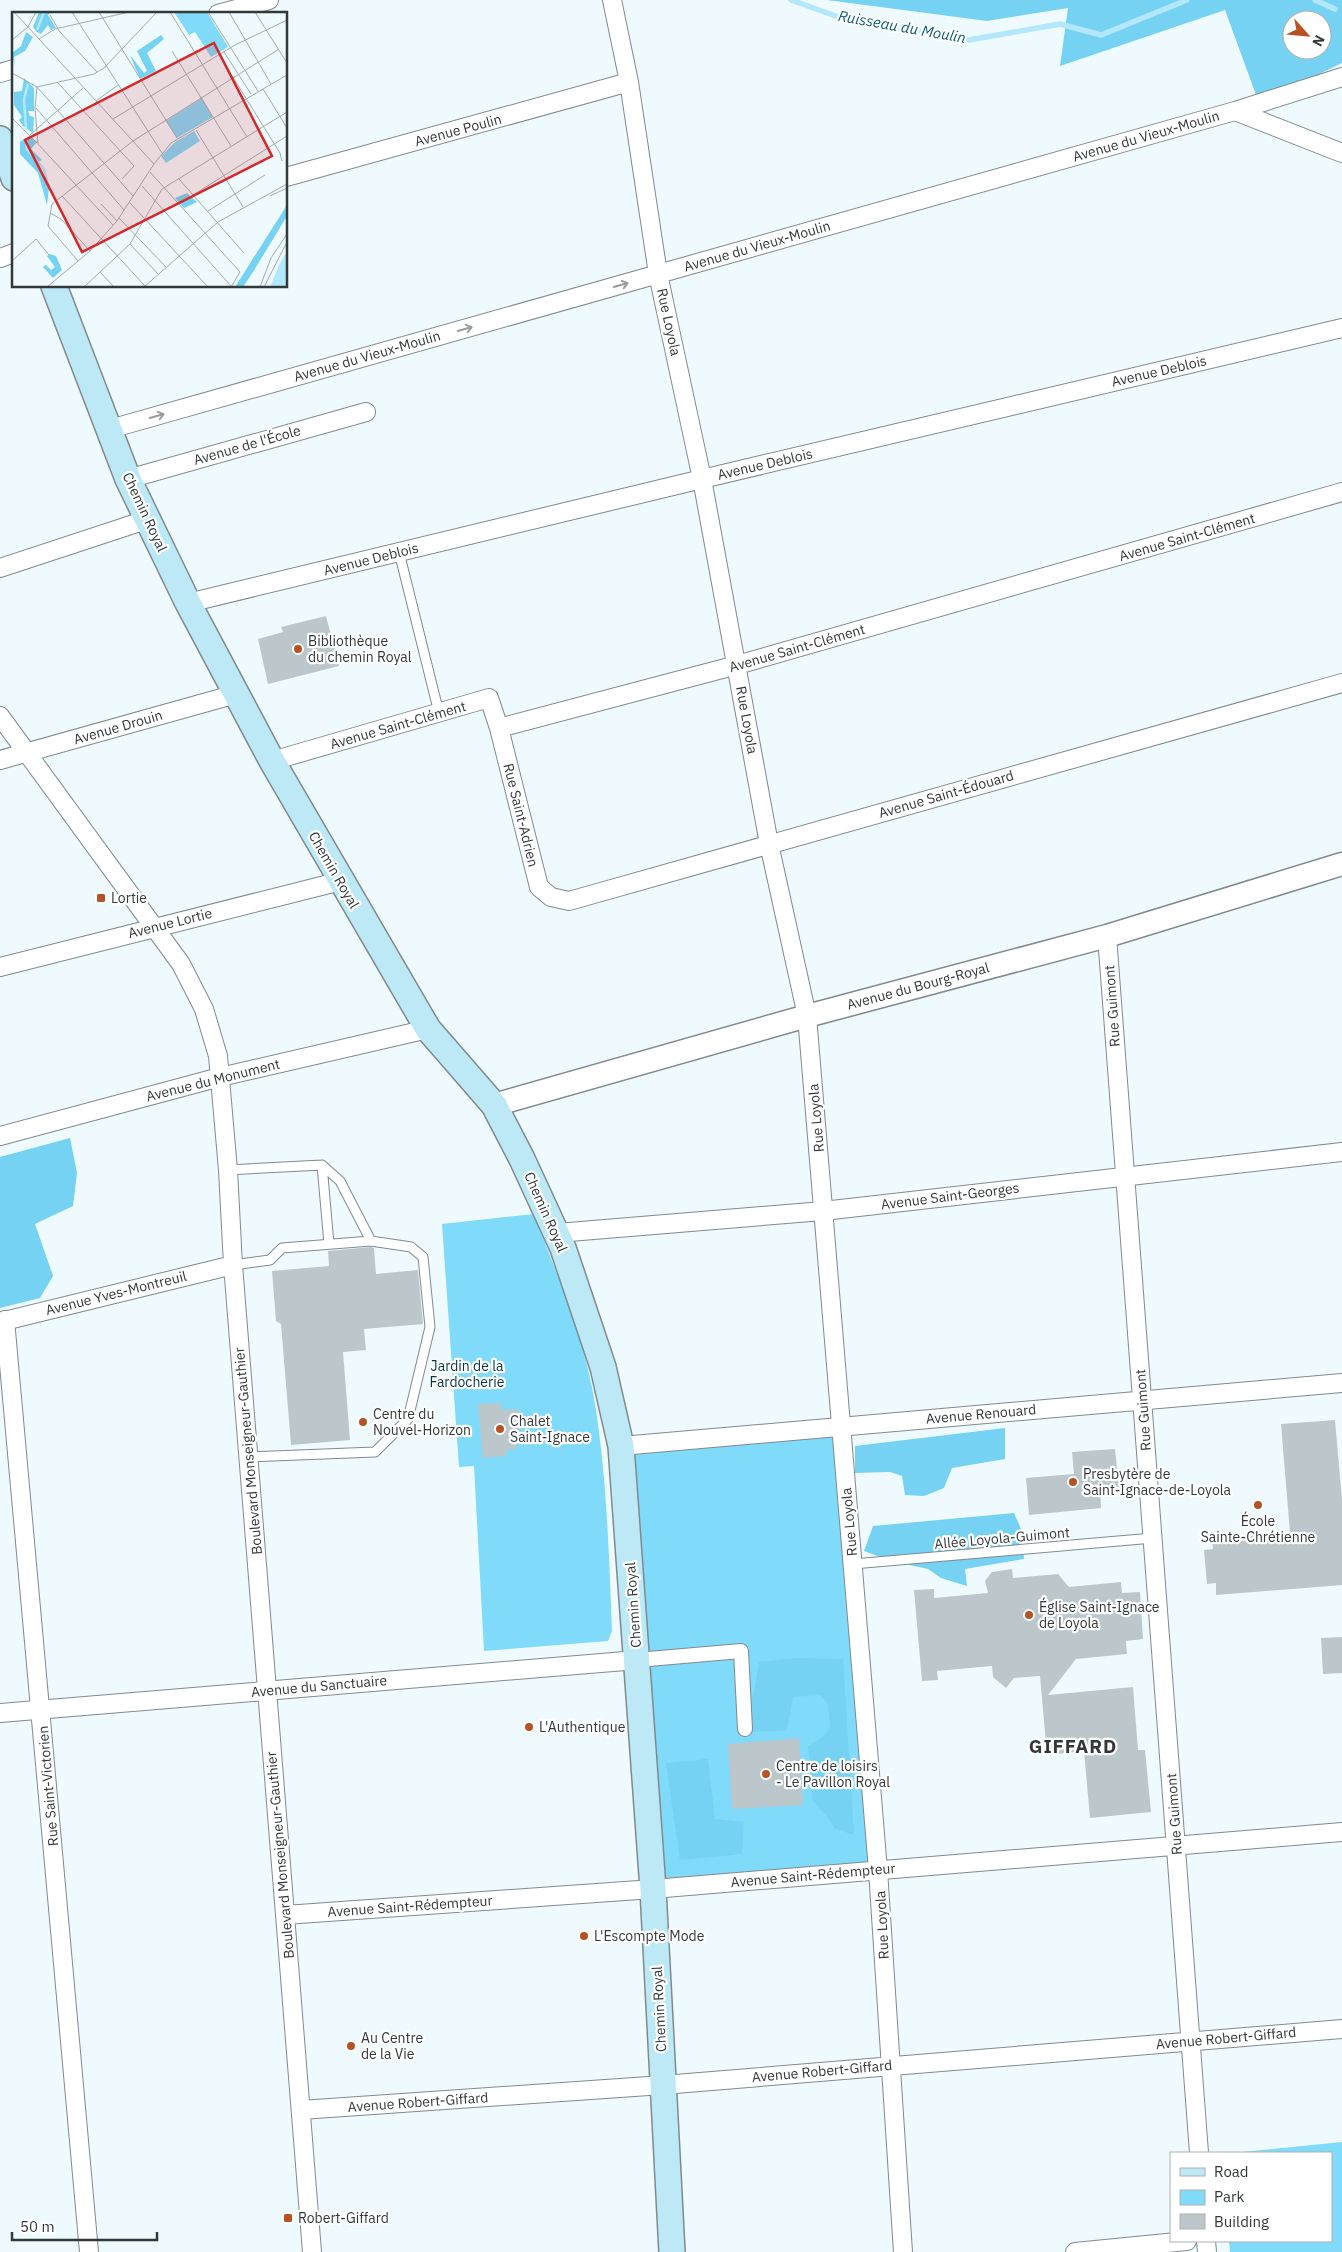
<svg xmlns="http://www.w3.org/2000/svg" width="1342" height="2252" font-family="'IBM Plex Sans',sans-serif">
<style>
.green{fill:#80daf9}
.forest{fill:#75d2f2;fill-rule:evenodd}
.lines{fill:none;stroke-linecap:round;stroke-linejoin:round}
.stream{stroke:#b3e7fb;stroke-width:5.5}
.building{fill:#bcc7cc}
.service-casing{stroke:#808a8e;stroke-width:11}
.pedestrian-casing{stroke:#808a8e;stroke-width:16}
.minor-casing{stroke:#808a8e;stroke-width:20}
.tertiary-casing{stroke:#808a8e;stroke-width:25}
.secondary-casing{stroke:#808a8e;stroke-width:28}
.service{stroke:#fff;stroke-width:9}
.pedestrian{stroke:#fff;stroke-width:14}
.minor{stroke:#fff;stroke-width:18}
.tertiary{stroke:#fff;stroke-width:22}
.secondary{stroke:#bde9f6;stroke-width:25}
.oneway{stroke:#999c9c}
.poi-dot{fill:#b85224;stroke:#fff;stroke-width:2}
.labels{text-anchor:middle;stroke-width:4.5;stroke-linejoin:round;paint-order:stroke}
.street-label{font-size:14px;fill:#333839;stroke:#fff}
.poi-label{font-size:14px;fill:#333839;stroke:#fff;text-anchor:start}
.park-label{font-size:14px;fill:#073542;stroke:#fff}
.water-label{font-size:15px;font-style:italic;fill:#105d73;stroke:#fff}
.district-label{font-size:19px;font-weight:bold;letter-spacing:1px;fill:#333839;stroke:#fff}
.inset-river{fill:none;stroke:#b3e7fb;stroke-width:2.5}
.inset-road{fill:none;stroke:#a3acaf;stroke-width:1}
.view{fill:#d62828;fill-opacity:0.15;stroke:#d62828;stroke-width:2.5}
.inset-edge{fill:none;stroke:#333839;stroke-width:2.5}
</style>
<rect width="100%" height="100%" fill="#eefafe"/>
<path class="green" d="M534 1214C557 1275 585 1339 595 1404 607 1479 609 1556 612 1631L608 1641 484 1651 474 1466 459 1467 442 1224Z
M841 1427 878 1870 653 1889 621 1446Z
M1342 2142V2252H1230L1229 2241H1331V2153H1233Z"/>
<path class="forest" d="M827 0H1342V63L1259 103 1225 10 1060 66 1068 8 987 21ZM1292 20H1322V50H1292Z
M70 1138 77 1173 73 1206 35 1224 53 1276 40 1298 0 1308V1157Z
M1005 1428V1459L952 1468 944 1488 924 1496 905 1495 902 1476 890 1472 855 1473V1446Z
M1014 1513 1021 1529 1024 1559 965 1569 967 1586 941 1578 928 1569 891 1561 864 1551 873 1526Z
M797 1658 843 1659 854 1835 834 1828 826 1815 813 1801 808 1746 821 1738 830 1728 828 1704 821 1695 793 1697 787 1730 752 1732 747 1709 754 1692 759 1662Z
M708 1759 715 1819 744 1822 742 1854 680 1860 666 1763Z"/>
<g class="lines">
<path class="stream" d="M791 0 844 19 969 40 1060 24 1101 35 1187 0
M1315 0 1335 9"/>
</g>
<path class="building" d="M326 616 339 666 268 684 258 639 283 632 281 627Z
M371 1247 374 1248 376 1274 418 1270 423 1324 364 1329 366 1350 343 1352 350 1440 291 1445 281 1324 276 1321 272 1271 329 1266 328 1251Z
M501 1403V1410L518 1409 521 1442H516L517 1449 506 1450V1456L483 1458 478 1404Z
M1335 1420 1342 1500V1585L1216 1595V1583L1207 1584 1204 1550 1213 1549 1212 1539 1290 1533 1281 1424Z
M1115 1449 1119 1487 1100 1489 1101 1508 1029 1515 1026 1478 1074 1474 1072 1452Z
M1012 1569 1013 1578 1058 1574 1069 1587 1121 1582 1122 1593 1140 1592 1143 1639 1126 1641 1127 1654 1076 1659 1048 1695 1133 1687 1138 1750H1145L1151 1812 1090 1818 1084 1751 1047 1755 1040 1676 1014 1678 1006 1688 993 1677 992 1666 937 1671 938 1680 922 1681 914 1590 934 1589V1598L988 1593 985 1581 992 1572Z
M1342 1637V1673L1323 1674 1321 1638Z
M799 1738 803 1805 732 1809 728 1744Z"/>
<g class="lines">
<g class="service-casing">
<path id="service" d="M399 552 439 713
M322 1165 329 1244
M228 1170 322 1165 340 1181 371 1241 411 1247 423 1257 430 1327 408 1419 375 1452 248 1457
M233 1265 270 1260 282 1248 371 1241
M853 1564 1153 1538"/>
</g>
<g class="pedestrian-casing">
<path id="pedestrian" d="M637 1660 741 1651 745 1729"/>
</g>
<g class="minor-casing">
<path id="minor" d="M612 0 629 82 658 274 702 479 769 844 807 1016 878 1870 903 2252
M218 14 269 0
M0 73 14 69
M1235 111 1342 77
M286 177 629 82
M0 258 14 253
M110 429 1235 111 1342 153
M128 479 366 412
M0 568 149 519
M188 603 702 479 1342 328
M0 716 181 964 204 1009 218 1056 228 1170 233 1265 312 2252
M499 728 539 887 551 897 569 901 1342 683
M0 760 236 694
M272 761 489 698 499 728 737 665 1342 492
M1107 936 1199 2153
M0 967 341 881
M0 1136 220 1077 428 1029
M557 1233 823 1211 1342 1152
M5 1320 89 2252
M0 1322 233 1265
M621 1446 1342 1383
M0 1713 637 1660
M285 1915 653 1889 1342 1832
M301 2110 663 2085 1342 2029
M1206 2241 1207 2252
M1075 2252 1187 2241"/>
</g>
<g class="tertiary-casing">
<path id="tertiary" d="M494 1105 807 1016 1107 936 1342 864"/>
</g>
<g class="secondary-casing">
<path id="secondary" d="M0 139 14 178
M54 286 128 479 188 603 272 761 428 1029 494 1105 522 1159 563 1248 603 1367 621 1446 653 1889 672 2252"/>
</g>
<use href="#service" class="service"/>
<use href="#pedestrian" class="pedestrian"/>
<use href="#minor" class="minor"/>
<use href="#tertiary" class="tertiary"/>
<use href="#secondary" class="secondary"/>
</g>
<defs><path id="oneway-shaft" d="M-6 0H5M1.5-3L5.5 0L1.5 3" fill="none" stroke-width="1.6" stroke-linecap="round" stroke-linejoin="round" transform="scale(1.25)"/></defs>
<g class="oneway">
<use href="#oneway-shaft" transform="translate(621 285) rotate(-16)"/>
<use href="#oneway-shaft" transform="translate(465 329) rotate(-16)"/>
<use href="#oneway-shaft" transform="translate(157 416) rotate(-16)"/>
</g>
<g class="poi-dot">
<circle cx="298" cy="649" r="5"/>
<rect x="96" y="893" width="10" height="10" rx="2.5"/>
<circle cx="363" cy="1422" r="5"/>
<circle cx="500" cy="1429" r="5"/>
<circle cx="1073" cy="1482" r="5"/>
<circle cx="1258" cy="1505" r="5"/>
<circle cx="1029" cy="1615" r="5"/>
<circle cx="529" cy="1727" r="5"/>
<circle cx="766" cy="1774" r="5"/>
<circle cx="584" cy="1936" r="5"/>
<circle cx="351" cy="2046" r="5"/>
<rect x="283" y="2213" width="10" height="10" rx="2.5"/>
</g>
<g class="labels">
<g class="street-label">
<text transform="translate(458 130) rotate(-15)" y="5">Avenue Poulin</text>
<text transform="translate(1146 136) rotate(-16)" y="5">Avenue du Vieux-Moulin</text>
<text transform="translate(757 246) rotate(-16)" y="5">Avenue du Vieux-Moulin</text>
<text transform="translate(669 322) rotate(78)" y="5">Rue Loyola</text>
<text transform="translate(367 356) rotate(-16)" y="5">Avenue du Vieux-Moulin</text>
<text transform="translate(1159 371) rotate(-13)" y="5">Avenue Deblois</text>
<text transform="translate(247 445) rotate(-16)" y="5">Avenue de l'École</text>
<text transform="translate(765 464) rotate(-13)" y="5">Avenue Deblois</text>
<text transform="translate(145 512) rotate(65)" y="5">Chemin Royal</text>
<text transform="translate(1187 537) rotate(-16)" y="5">Avenue Saint-Clément</text>
<text transform="translate(371 559) rotate(-14)" y="5">Avenue Deblois</text>
<text transform="translate(797 648) rotate(-16)" y="5">Avenue Saint-Clément</text>
<text transform="translate(747 720) rotate(80)" y="5">Rue Loyola</text>
<text transform="translate(398 725) rotate(-16)" y="5">Avenue Saint-Clément</text>
<text transform="translate(118 727) rotate(-16)" y="5">Avenue Drouin</text>
<text transform="translate(946 794) rotate(-16)" y="5">Avenue Saint-Édouard</text>
<text transform="translate(521 815) rotate(76)" y="5">Rue Saint-Adrien</text>
<text transform="translate(334 870) rotate(60)" y="5">Chemin Royal</text>
<text transform="translate(170 923) rotate(-14)" y="5">Avenue Lortie</text>
<text transform="translate(918 986) rotate(-15)" y="5">Avenue du Bourg-Royal</text>
<text transform="translate(1112 1006) rotate(-94)" y="5">Rue Guimont</text>
<text transform="translate(213 1080) rotate(-14)" y="5">Avenue du Monument</text>
<text transform="translate(816 1118) rotate(-95)" y="5">Rue Loyola</text>
<text transform="translate(950 1196) rotate(-7)" y="5">Avenue Saint-Georges</text>
<text transform="translate(546 1212) rotate(66)" y="5">Chemin Royal</text>
<text transform="translate(116 1293) rotate(-14)" y="5">Avenue Yves-Montreuil</text>
<text transform="translate(1143 1410) rotate(-94)" y="5">Rue Guimont</text>
<text transform="translate(981 1414) rotate(-5)" y="5">Avenue Renouard</text>
<text transform="translate(248 1451) rotate(-95)" y="5">Boulevard Monseigneur-Gauthier</text>
<text transform="translate(849 1522) rotate(-95)" y="5">Rue Loyola</text>
<text transform="translate(1002 1538) rotate(-5)" y="5">Allée Loyola-Guimont</text>
<text transform="translate(633 1605) rotate(-94)" y="5">Chemin Royal</text>
<text transform="translate(319 1686) rotate(-5)" y="5">Avenue du Sanctuaire</text>
<text transform="translate(48 1786) rotate(-95)" y="5">Rue Saint-Victorien</text>
<text transform="translate(1174 1814) rotate(-94)" y="5">Rue Guimont</text>
<text transform="translate(280 1855) rotate(-95)" y="5">Boulevard Monseigneur-Gauthier</text>
<text transform="translate(813 1875) rotate(-5)" y="5">Avenue Saint-Rédempteur</text>
<text transform="translate(410 1906) rotate(-4)" y="5">Avenue Saint-Rédempteur</text>
<text transform="translate(882 1925) rotate(-93)" y="5">Rue Loyola</text>
<text transform="translate(659 2009) rotate(-93)" y="5">Chemin Royal</text>
<text transform="translate(1226 2038) rotate(-5)" y="5">Avenue Robert-Giffard</text>
<text transform="translate(822 2071) rotate(-5)" y="5">Avenue Robert-Giffard</text>
<text transform="translate(418 2102) rotate(-4)" y="5">Avenue Robert-Giffard</text>
</g>
<g class="poi-label">
<text x="308" y="646">Bibliothèque<tspan x="308" dy="16">du chemin Royal</tspan></text>
<text x="111" y="903">Lortie</text>
<text x="373" y="1419">Centre du<tspan x="373" dy="16">Nouvel-Horizon</tspan></text>
<text x="510" y="1426">Chalet<tspan x="510" dy="16">Saint-Ignace</tspan></text>
<text x="1083" y="1479">Presbytère de<tspan x="1083" dy="16">Saint-Ignace-de-Loyola</tspan></text>
<text x="1258" y="1526" text-anchor="middle">École<tspan x="1258" dy="16">Sainte-Chrétienne</tspan></text>
<text x="1039" y="1612">Église Saint-Ignace<tspan x="1039" dy="16">de Loyola</tspan></text>
<text x="539" y="1732">L'Authentique</text>
<text x="776" y="1771">Centre de loisirs<tspan x="776" dy="16">- Le Pavillon Royal</tspan></text>
<text x="594" y="1941">L'Escompte Mode</text>
<text x="361" y="2043">Au Centre<tspan x="361" dy="16">de la Vie</tspan></text>
<text x="298" y="2223">Robert-Giffard</text>
</g>
<g class="park-label">
<text x="467" y="1371">Jardin de la<tspan x="467" dy="16">Fardocherie</tspan></text>
</g>
<g class="water-label">
<text transform="translate(902 27) rotate(10)" y="5">Ruisseau du Moulin</text>
</g>
<g class="district-label">
<text x="1073" y="1753">GIFFARD</text>
</g>
</g>
<g transform="translate(12 12)">
<rect width="275" height="275" fill="#eefafe"/>
<path d="M162 0H195L216 35 199 45 183 20 177 23ZM190 86 201 105 165 126 154 109ZM182 119 188 129 154 151 149 144 163 130Z" fill="#80daf9"/>
<path d="M27 0H39L36 3 44 16 39 18 36 13 29 22 25 20 21 15ZM14 20 21 25 13 39 2 45 3 55 0 41 9 34ZM149 23 152 27 135 41 144 59 128 67 118 43 132 61 135 59 125 39ZM12 66 22 76V99H16L18 104 22 105 21 121 11 114 7 108 10 105 2 93V80L10 79ZM17 124 25 130 19 137 30 148 25 151 37 176 35 193 26 161 8 142V130ZM175 181 185 190 172 196 163 186ZM275 193V204L241 260 231 275H223ZM38 242 44 244 50 258 41 266 31 255 34 253 39 258 43 255 35 244Z" fill="#75d2f2"/>
<path d="M275 239V275H258L267 253Z" fill="#b3e7fb"/>
<path class="inset-river" d="M25 18 32 0M14 117 12 87 16 72M14 128 15 137 32 157 37 176"/>
<path class="inset-road" d="M24 0 16 15 142 152M60 0 150 141M87 0 165 126M158 0 235 125M196 0 246 79M217 0 259 72M243 0 275 51M38 3 48 20 85 60M27 27 43 17 117 0M0 28 16 15 2 0M160 39 219 134M212 40 239 82M207 43 268 141 270 149M95 54 82 62 25 75 23 96 26 132 101 213M93 55 145 0M0 61 25 75 121 184M46 71 122 154 110 167M251 77 275 116M84 89 106 73M24 96 112 198M0 106 25 131M101 107 223 33 275 8M184 118 231 195M18 123 71 76M138 160 228 260 219 275M167 167 232 241M130 174 219 274M181 183 275 124M50 184 133 274M258 184 275 176M118 191 196 275M89 192 105 209M196 199 253 163M38 201 49 207 78 239M107 206 154 255M118 232 146 262M0 249 24 227 37 243M66 249 36 214 40 192 121 129 267 37M88 260 102 275M35 275 78 239 105 209 142 152 159 131 275 63M72 275 118 232 150 177 275 100M132 275 206 210 275 172M248 275 259 246 275 222M252 275 275 230"/>
<path class="view" d="M202 31 260 144 70 240 13 128Z"/>
<rect width="275" height="275" class="inset-edge"/>
</g>
<rect x="1170" y="2152" width="162" height="90" fill="#ffffff" stroke="#adafb0"/>
<rect x="1180" y="2168" width="25" height="8" fill="#bde9f6" stroke="#adafb0"/>
<text x="1214" y="2177" font-size="15" fill="#333839">Road</text>
<rect x="1180" y="2190" width="25" height="15" fill="#80daf9" stroke="#adafb0"/>
<text x="1214" y="2202" font-size="15" fill="#333839">Park</text>
<rect x="1180" y="2214" width="25" height="15" fill="#bcc7cc" stroke="#adafb0"/>
<text x="1214" y="2227" font-size="15" fill="#333839">Building</text>
<g transform="translate(1307 35) rotate(117)"><circle r="24" fill="#ffffff" stroke="#adafb0"/>
<path d="M0-4L9 19L0 12L-9 19Z" fill="#b85224"/>
<text y="-8" font-size="14" font-weight="bold" text-anchor="middle" fill="#333839">N</text>
</g>
<path d="M12 2232v8h145v-8" fill="none" stroke="#333839" stroke-width="2.5"/>
<text x="20" y="2232" font-size="15" fill="#333839" stroke="#ffffff" stroke-width="4" paint-order="stroke">50 m</text>
</svg>
